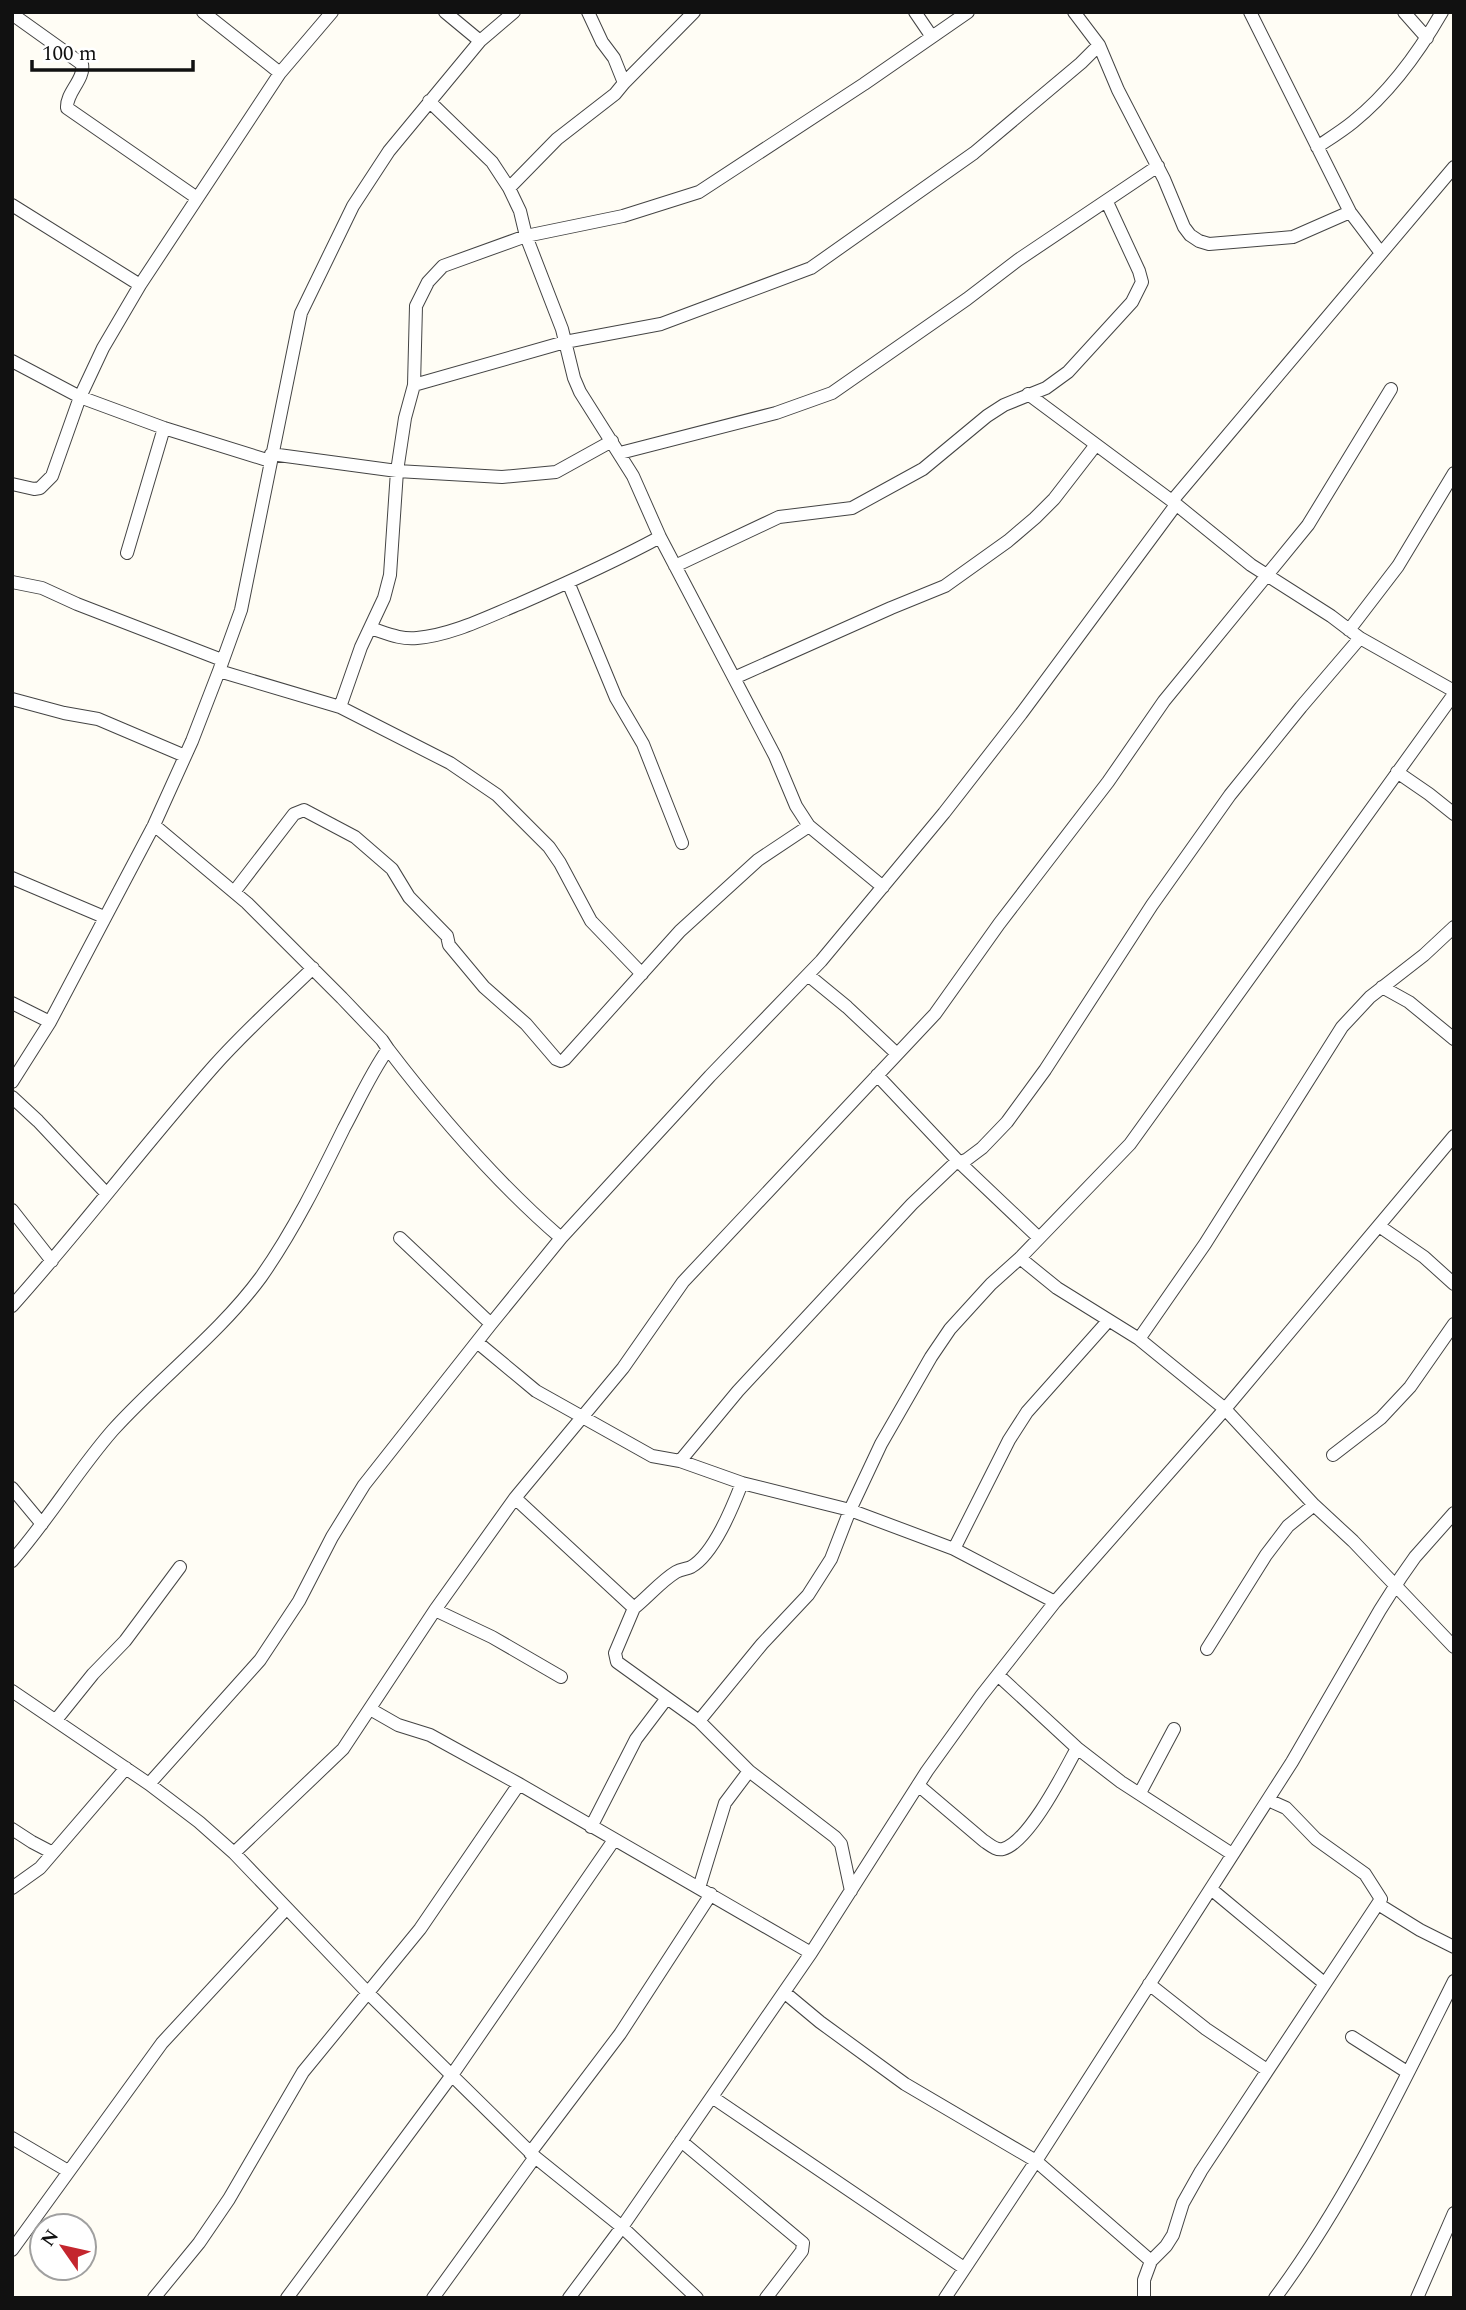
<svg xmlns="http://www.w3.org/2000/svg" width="1466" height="2310" font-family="Spectral,serif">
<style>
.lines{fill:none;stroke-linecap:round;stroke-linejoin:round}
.minor-casing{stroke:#444;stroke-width:14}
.minor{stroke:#fff;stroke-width:12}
</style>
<rect width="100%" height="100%" fill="#fffdf5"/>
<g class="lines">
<g class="minor-casing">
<path id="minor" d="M203 12 280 73
M445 12 480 41
M915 12 932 37
M1074 12 1099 45 1118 90 1164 179 1184 227 1190 235 1199 241 1209 244 1293 237 1350 212
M1250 12 1350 212 1381 253
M1404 12 1427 38
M12 14 82 64C85 80 66 92 67 108L197 198
M624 83 694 12
M429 101 492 162 509 188 520 211 526 236 562 329 574 378 580 392 633 476 660 537 775 756 796 806 809 826 883 887
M1317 147C1329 139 1342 131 1353 122 1389 93 1419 52 1442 12
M1454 167 1172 501 1251 565 1331 616 1360 638 1454 691
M509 188 557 139 615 94 624 83 614 58 602 42 588 12
M12 205 140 285
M12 361 80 397 164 428 270 461
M414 385 565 342 661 324 811 268 974 153 1081 63 1099 45
M1028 394 1172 501
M620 453 776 413 832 393 967 299 1018 260 1158 166
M271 454 397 471 502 477 556 472 612 441
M12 484 34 489 40 488 52 476 80 397 103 348 140 285 280 73 332 12
M127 553 164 428
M675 566 779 517 852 508 923 469 987 416 1004 405 1046 388 1068 372 1132 302 1142 282 1139 271 1107 202
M12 582 42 588 77 604 222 660
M568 582 616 698 643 744 682 843
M370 628C386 633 401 640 417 638 452 635 487 617 519 604 567 583 614 562 660 537
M1349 630 1398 566 1454 473
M219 671 340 707 361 647 384 598 390 575 397 471 405 418 414 385 416 306 428 282 443 266 526 236 623 216 699 192 864 84 968 12
M734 678 891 608 945 586 1008 541 1035 518 1054 499 1095 446
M12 699 64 713 98 719 185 756
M340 707 450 763 497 795 549 847 560 863 591 921 642 974
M1397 772 1429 794 1454 814
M12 878 104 917
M234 892 294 814 304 810 355 837 392 869 409 897 447 936 449 945 484 987 526 1024 556 1059 561 1061 565 1059 680 931 758 860 809 826
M808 975 847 1007 897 1054
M1382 987 1409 1002 1454 1039
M12 1003 50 1022
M388 1049C440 1117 496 1182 561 1238
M877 1075 959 1162 1039 1238
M12 1082 50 1022 154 825 192 741 219 671 241 610 301 313 353 206 389 151 480 41 514 12
M12 1097 38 1121 106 1193
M12 1210 52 1261
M1379 1226 1424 1257 1454 1284
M400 1238 491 1324
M1020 1258 1057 1288 1139 1339 1225 1409 1314 1505 1353 1541 1454 1647
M12 1306C82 1228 145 1144 214 1066 245 1031 280 1000 313 968
M1139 1339 1205 1244 1342 1027 1370 997 1424 955 1454 927
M477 1342 536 1391 652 1456 680 1461 742 1483 850 1510 954 1549 1055 1602
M1333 1455 1381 1418 1410 1387 1454 1324
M680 1461 738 1391 912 1204 954 1164 966 1160 982 1148 1007 1122 1045 1070 1152 905 1230 795 1301 707 1360 638
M12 1488 42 1524
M515 1498 634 1608 615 1653 617 1662 699 1721 749 1771 835 1837 841 1844 851 1891
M954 1549 1009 1440 1027 1412 1108 1321
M12 1561C49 1519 77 1471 113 1430 160 1378 220 1333 261 1277 294 1230 319 1179 344 1128 358 1102 371 1073 388 1049L382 1040 342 998 247 903 154 825
M634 1608C648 1597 661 1581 676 1572 681 1569 687 1569 691 1567 714 1554 733 1506 742 1483
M435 1610 492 1637 561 1677
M1207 1649 1266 1555 1288 1526 1314 1505
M999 1676 1077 1748 1121 1782 1232 1854
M12 1691 149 1784 199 1822 234 1853 369 1994 535 2157 622 2227 697 2298
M370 1709 398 1725 430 1735 519 1784 811 1953
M56 1720 93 1674 125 1641 180 1567
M699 1721 762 1644 808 1595 831 1559 850 1510 881 1444 931 1357 950 1329 991 1284 1020 1258 1130 1144 1454 694
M149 1784 260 1660 299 1601 332 1537 364 1485 491 1324 561 1238 710 1076 821 961 944 813 1021 714 1175 506
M918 1785 984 1841C989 1844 996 1851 1003 1849 1029 1842 1064 1772 1077 1748
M1140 1793 1174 1729
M591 1827 636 1739 667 1698
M12 1829 32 1842 53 1853
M234 1853 343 1749 435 1610 515 1498 623 1368 683 1282 935 1014 999 924 1108 782 1164 701 1308 525 1391 389
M12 1888 40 1868 126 1768
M699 1888 725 1803 749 1771
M1211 1889 1324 1983
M1378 1904 1420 1930 1454 1947
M1149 1984 1206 2029 1267 2070
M784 1992 820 2022 905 2084 1036 2161 1151 2261 1144 2280V2298
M1352 2037 1407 2072
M712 2097 964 2268
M12 2138 68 2171
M681 2141 803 2243 802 2251 766 2298
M530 2153 620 2034 711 1894
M12 2250 162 2043 286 1909
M1151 2261 1166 2246 1173 2235 1183 2203 1201 2171 1381 1899 1365 1874 1316 1839 1286 1808 1268 1800
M154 2298 199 2243 229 2199 303 2072 420 1929 519 1784
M287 2298 452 2075 614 1840
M433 2298 535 2157
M569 2298 622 2227 811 1953 927 1771 981 1696 1055 1602 1225 1409 1454 1136
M945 2298 1036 2161 1292 1762 1380 1610 1401 1577 1415 1557 1454 1513
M1275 2298C1347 2201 1400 2089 1454 1981
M1417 2298 1454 2213"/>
</g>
<use href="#minor" class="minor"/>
</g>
<rect width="1466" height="2310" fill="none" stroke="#111111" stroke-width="28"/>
<g transform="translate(63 2247) rotate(304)"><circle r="33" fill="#ffffff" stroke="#a0a0a0" stroke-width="2"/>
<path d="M0-5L12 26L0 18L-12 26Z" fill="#c4262e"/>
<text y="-10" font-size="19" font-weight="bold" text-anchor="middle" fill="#111111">N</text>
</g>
<path d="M32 60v10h161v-10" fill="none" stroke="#111111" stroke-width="3.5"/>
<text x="42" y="60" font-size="21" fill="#111111" stroke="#ffffff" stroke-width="5" paint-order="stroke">100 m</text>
</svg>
